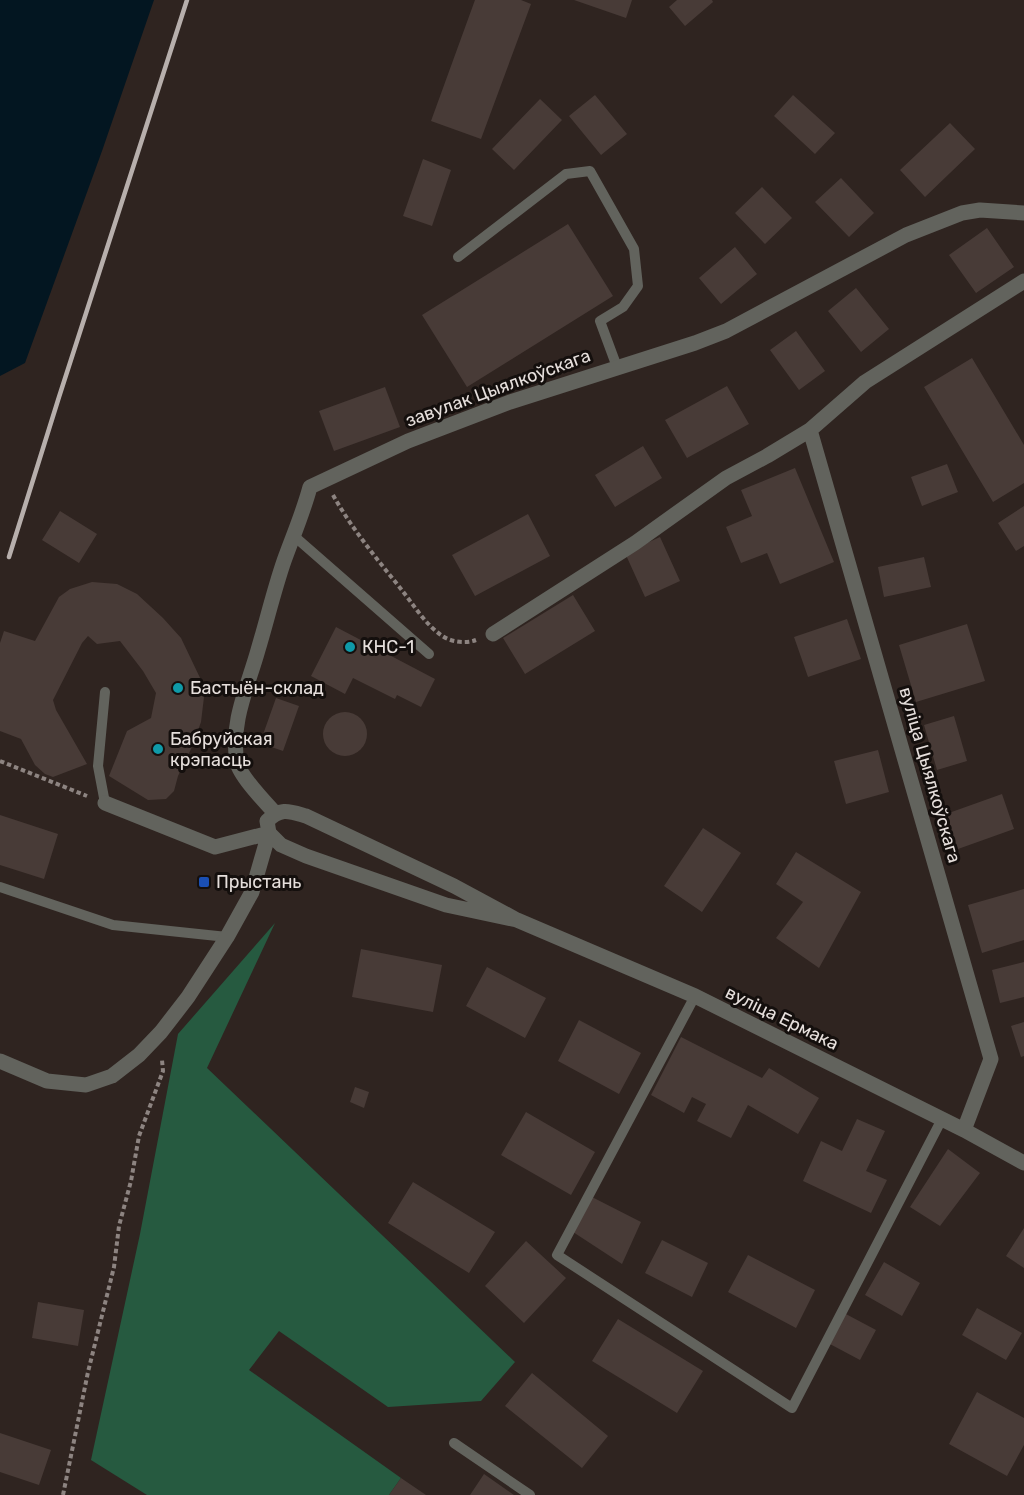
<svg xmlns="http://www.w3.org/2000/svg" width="1024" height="1495" font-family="Rubik,sans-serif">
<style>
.green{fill:#265a40}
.water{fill:#031621}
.building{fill:#483b37}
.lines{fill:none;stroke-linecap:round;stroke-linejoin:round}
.path{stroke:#8d8481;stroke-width:4;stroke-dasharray:4.5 3;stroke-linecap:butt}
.lane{stroke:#62635d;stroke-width:10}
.street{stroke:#62635d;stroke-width:15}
.rail{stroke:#b7afac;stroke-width:4.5}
.culture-dot{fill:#0f9aa8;stroke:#140f0d;stroke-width:2}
.transit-dot{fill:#1a4fb4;stroke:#140f0d;stroke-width:2}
.labels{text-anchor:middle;stroke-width:6;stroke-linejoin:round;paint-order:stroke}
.street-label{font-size:18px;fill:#e6dfdc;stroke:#140f0d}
.poi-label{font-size:18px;fill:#e6dfdc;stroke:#140f0d;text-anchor:start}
</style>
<rect width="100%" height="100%" fill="#2f2420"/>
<path class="green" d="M275 923 207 1068 515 1362 481 1401 388 1407 279 1331 249 1370 401 1478 389 1495H147L91 1460 140 1234 178 1034Z"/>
<path class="water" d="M0 0H154L102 151 25 363 0 376Z"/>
<path class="building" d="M475 0H521L531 4 481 139 431 121Z
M574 0H632L626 18Z
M677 0H712L713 2 685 26 669 7Z
M595 95 627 134 601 155 569 116Z
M793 95 835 133 815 154 774 116Z
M540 99 562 120 514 170 492 149Z
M950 123 975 149 925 197 900 170Z
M423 159 451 170 432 226 403 216Z
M841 178 874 213 849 237 815 202Z
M762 187 792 218 765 244 735 213Z
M568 224 613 296 467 387 422 315Z
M987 228 1014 267 976 293 949 255Z
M735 247 757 274 721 304 699 278Z
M856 288 889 329 861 352 828 311Z
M796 331 825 371 799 390 770 350Z
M972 358 1024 445V483L993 502 924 387Z
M727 386 749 424 687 458 665 420Z
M385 387 400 427 334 451 319 411Z
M643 446 662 478 615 507 595 475Z
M947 464 958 492 922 506 911 477Z
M795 468 834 562 780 584 767 553 741 563 726 527 752 516 741 490Z
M1024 506V546L1016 551 998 523Z
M60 511 97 534 79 563 42 540Z
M528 514 550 556 475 596 452 555Z
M660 537 680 581 645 597 625 553Z
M924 557 931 587 884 597 878 567Z
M92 582 117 584 137 594 163 618 181 638 202 682 204 697 201 722 192 747 178 776 174 791 166 799 148 800 109 776 127 731 151 718 156 693 143 671 120 641 97 644 88 636 82 643 53 700 56 710 87 764 53 777 45 774 35 765 21 739 0 731V643L4 631 35 641 59 597 70 589Z
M573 595 595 631 525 674 503 638Z
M847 619 861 659 808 677 794 637Z
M967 624 985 681 916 702 899 645Z
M336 627 435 679 421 707 397 695 395 699 353 678 345 694 311 676Z
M276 698 299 706 283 751 260 743Z
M323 734a22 22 0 1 1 44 0a22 22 0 1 1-44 0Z
M954 716 967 761 937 770 924 725Z
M878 750 889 792 846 804 834 761Z
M1002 794 1014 829 958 849 946 814Z
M0 815 58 834 44 879 0 865Z
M703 828 741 853 702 912 664 886Z
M796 852 861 892 819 968 776 938 803 902 776 884Z
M1024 889V940L982 953 968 905Z
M361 949 442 965 433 1012 352 997Z
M1024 962V997L1000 1003 992 970Z
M487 967 546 998 525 1038 466 1006Z
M579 1020 641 1053 619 1094 558 1061Z
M1024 1022V1056L1021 1057 1011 1026Z
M681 1037 762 1078 769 1068 819 1098 798 1134 748 1105 731 1138 697 1121 706 1104 692 1097 684 1113 651 1095Z
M355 1087 369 1092 364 1108 350 1102Z
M526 1112 595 1152 571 1195 501 1155Z
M857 1119 885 1131 866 1171 887 1180 871 1213 803 1181 821 1141 842 1151Z
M948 1149 980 1173 940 1226 910 1207Z
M413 1182 495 1232 469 1273 388 1223Z
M590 1196 641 1222 622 1264 573 1232Z
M1024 1228V1268L1006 1256Z
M662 1240 708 1263 692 1297 645 1273Z
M526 1241 566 1278 524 1323 485 1286Z
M748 1255 815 1290 796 1328 728 1292Z
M884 1262 920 1283 902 1316 865 1295Z
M38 1302 84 1310 78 1346 32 1338Z
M977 1308 1022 1333 1006 1360 962 1335Z
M844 1313 876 1330 860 1360 828 1343Z
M618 1319 703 1371 677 1413 592 1361Z
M532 1373 608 1436 582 1468 505 1406Z
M977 1392 1024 1418V1445L1007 1476 949 1444Z
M0 1433 51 1450 39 1485 0 1472Z
M484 1474 514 1495H470Z
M401 1478 426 1495H389Z"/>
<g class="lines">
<path class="path" d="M333 495C352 529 377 559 401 589 413 604 425 624 441 635 450 642 465 644 476 640
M0 761 87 796
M63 1495 88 1372 114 1267 119 1226 131 1181 139 1136 163 1071 162 1060"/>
<path class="lane" d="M458 257 566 174 590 171 634 249 638 286 623 307 600 321 617 367
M294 536 429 654
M105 803 98 766 105 692
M0 887 113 925 227 937
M695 996 557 1255 792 1408 942 1119
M454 1443 530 1495"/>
<path class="street" d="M810 430 991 1059 964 1130
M493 634 635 543 726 478 767 456 810 430 865 382 1024 281
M275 813C265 802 239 775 237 762 230 723 248 686 258 650 267 620 274 590 284 561 293 536 303 513 310 487L408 441 510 402 695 343 726 331 906 235 962 213 980 210 1024 213
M517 920 446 905 306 856 281 845 269 833 267 821C281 807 289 811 306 816L454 886 517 920 695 996 964 1130 1024 1163
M0 1061 47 1081 86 1085 112 1076 139 1055 161 1032 188 997 227 937 252 892 269 833 215 847 105 803"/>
<path class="rail" d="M9 557 59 397 187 0"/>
</g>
<g class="culture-dot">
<circle cx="350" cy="647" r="6"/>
<circle cx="178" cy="688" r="6"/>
<circle cx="158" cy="749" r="6"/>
</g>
<rect class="transit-dot" x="198" y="876" width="12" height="12" rx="3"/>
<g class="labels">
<g class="street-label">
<text transform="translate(498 388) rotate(-20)" y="6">завулак Цыялкоўскага</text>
<text transform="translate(930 775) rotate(74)" y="6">вуліца Цыялкоўскага</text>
<text transform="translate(782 1018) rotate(26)" y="6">вуліца Ермака</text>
</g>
<g class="poi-label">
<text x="362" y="653">КНС-1</text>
<text x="190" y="694">Бастыён-склад</text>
<text x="170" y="745">Бабруйская<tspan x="170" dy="21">крэпасць</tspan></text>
<text x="216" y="888">Прыстань</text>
</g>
</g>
</svg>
